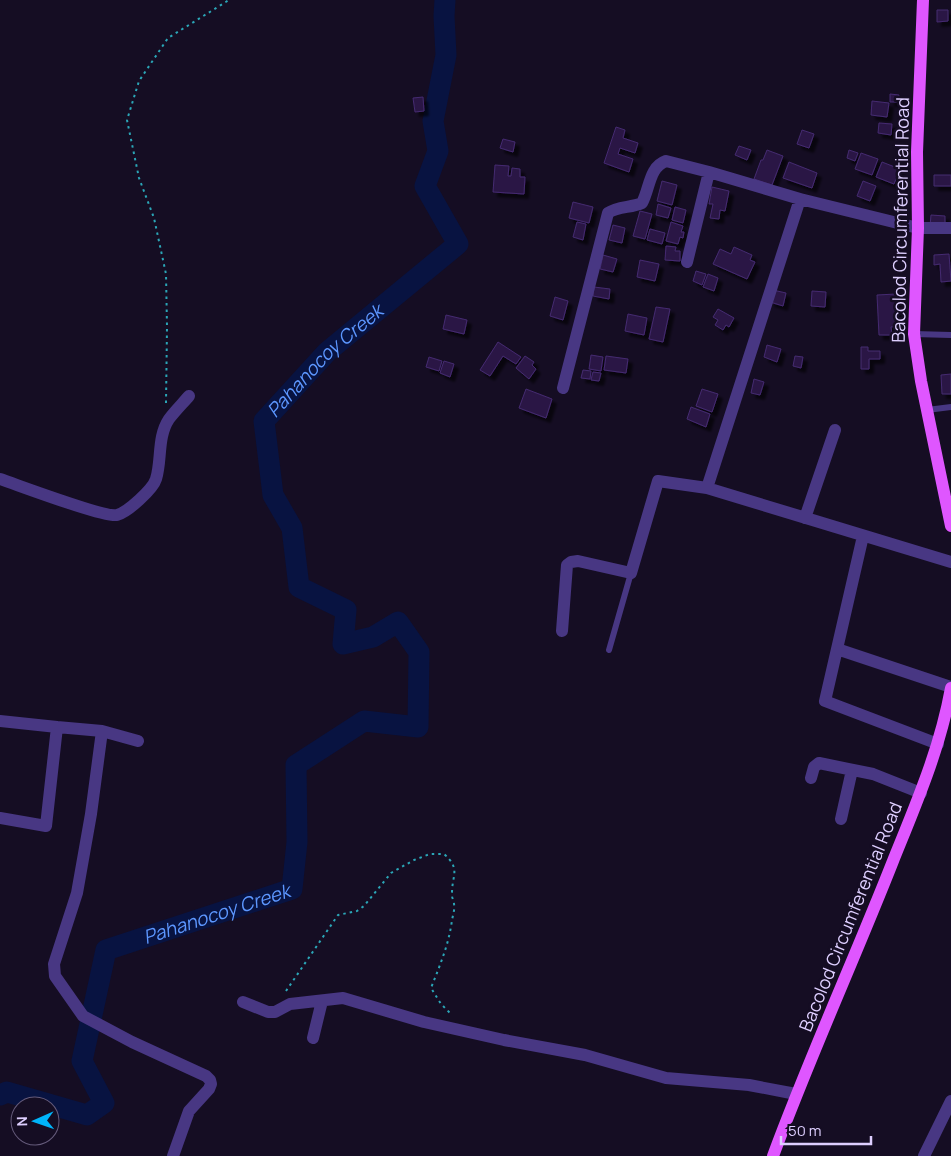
<svg xmlns="http://www.w3.org/2000/svg" width="951" height="1156" font-family="Manrope,sans-serif">
<style>
.lines{fill:none;stroke-linecap:round;stroke-linejoin:round}
.river{stroke:#081341;stroke-width:21}
.building{fill:#2a1945;stroke:#452a71;filter:url(#shadow)}
.path{stroke:#2ba6b7;stroke-width:2;stroke-dasharray:2.5 4;stroke-linecap:butt}
.service{stroke:#483783;stroke-width:6}
.minor{stroke:#483783;stroke-width:12}
.primary{stroke:#df56ff;stroke-width:12}
.labels{text-anchor:middle;stroke-width:5;stroke-linejoin:round;paint-order:stroke}
.street-label{font-size:18px;fill:#decfff;stroke:#150d23}
.water-label{font-size:19px;font-style:italic;fill:#5d97ff;stroke:#150d23}
</style>
<defs>
<filter id="shadow"><feDropShadow dx="4.5" dy="4.5" stdDeviation="1" flood-color="#0009"/></filter>
</defs>
<rect width="100%" height="100%" fill="#150d23"/>
<g class="lines">
<path class="river" id="s1" d="M0 1095 7 1092 87 1115 104 1103 82 1061 106 950 292 889 297 842 296 765 364 721 418 727 419 652 398 622 373 637 343 644 346 610 299 587 292 528 273 495 264 421 327 352 458 244 425 186 438 151 433 121 446 55 444 16 445 0"/>
</g>
<path class="building" d="M937 10H948V21L937 22Z
M890 94 899 95 898 102H890Z
M423 97 424 111 415 112 413 98Z
M872 101 889 103 887 117 871 115Z
M879 123 892 124 891 135 878 133Z
M616 127 625 130 623 138 638 143 635 153 620 148 618 154 633 159 629 172 604 163Z
M802 130 814 134 809 148 797 144Z
M503 139 515 142 513 152 500 148Z
M739 146 751 150 747 160 735 155Z
M767 150 783 156 772 185 754 179 761 160H763Z
M849 150 858 153 855 161 847 158Z
M861 153 878 159 872 175 855 169Z
M789 162 817 173 812 188 783 178Z
M882 162 900 169 894 184 876 177Z
M495 165 509 166 508 176H511L512 168 520 169V177H525L524 194 493 192Z
M934 175H951V186H934Z
M662 181 677 185 672 205 657 201Z
M863 181 876 186 870 201 857 196Z
M712 187 729 191 725 211 720 210 719 219 710 218 713 204H709Z
M573 202 593 207 589 223 569 218Z
M658 204 671 208 668 218 656 215Z
M675 207 686 210 683 223 672 220Z
M640 211 652 214 645 239 633 236Z
M931 215 945 216V227L930 226Z
M577 222 586 224 583 240 573 237Z
M671 222 683 226 681 232H684L683 238 680 237 678 244 666 241Z
M613 225 625 228 622 243 609 240Z
M650 229 665 233 662 244 647 240Z
M666 246 676 247 675 251H680V261L665 260Z
M734 247 752 255 750 260 755 262 747 279 713 264 720 249 731 254Z
M949 254 951 281 941 282 940 264 934 265V255Z
M603 255 617 259 613 272 600 269Z
M640 260 659 264 655 281 637 277Z
M696 271 706 274 702 285 693 281Z
M708 274 718 278 714 291 703 287Z
M594 287 610 289 609 299 593 296Z
M773 290 786 293 783 306 770 302Z
M812 291 826 292 825 307 811 306Z
M896 294 898 326 891 327 892 335H879L877 295Z
M555 297 568 301 563 320 550 316Z
M656 307 670 309 663 342 649 339Z
M718 309 734 318 729 327 726 325 723 330 715 325 718 320 713 317Z
M628 314 647 318 644 335 625 331Z
M446 315 467 320 464 334 443 329Z
M498 342 521 357 516 364 503 356 490 376 480 370Z
M767 345 781 349 777 362 764 357Z
M861 347H868V351H880V359H869V369H861Z
M591 355 603 357 601 371 589 369Z
M525 356 534 362 532 365 536 369 529 379 516 368Z
M606 356 628 359 626 373 604 370Z
M795 356 803 357 801 368 793 366Z
M429 357 442 361 439 371 426 367Z
M444 361 454 364 450 377 440 373Z
M583 370 591 371 590 379 581 378Z
M593 372 601 373 599 381 591 380Z
M951 374V394H942L941 375Z
M754 379 764 382 760 395 751 393Z
M526 389 552 399 546 418 519 408Z
M702 389 718 394 712 412 696 406Z
M691 407 710 414 706 427 687 419Z"/>
<g class="lines">
<path class="path" d="M166 403 167 327 166 274 154 218 139 178 127 120 139 81 168 38 229 0
M286 991 338 915 357 911 364 906 391 873 414 860 430 854H444C461 869 452 875 452 893 451 897 454 900 454 904 455 909 453 915 452 920 449 944 440 965 431 988L441 1004 452 1015"/>
<path class="service" d="M914 334 951 335
M927 410 951 407
M609 650 631 573"/>
<path class="minor" d="M687 262 709 172
M563 388 608 213C618 206 631 208 642 203 650 188 649 167 666 161L709 172 800 199 918 228H951
M0 479C18 485 105 518 117 515 128 512 153 489 156 479 162 460 157 437 169 419 175 411 183 403 189 396
M707 488 800 199
M805 518 835 430
M863 536 825 701 938 744
M562 631 567 565 571 562 578 561 631 573 658 481 707 488 951 562
M837 649 951 687
M0 721 57 727
M102 731 91 814 77 893 54 964 55 976 83 1016 132 1042 206 1076 210 1080 211 1084 209 1089 189 1111 173 1156
M811 778 814 767 819 763 873 774 921 793
M0 818 46 826 57 727 102 731 138 741
M841 819 852 770
M243 1002 268 1012H275L290 1004 343 998 424 1022 504 1040 585 1055 666 1078 749 1085 796 1094
M313 1038 322 1001
M924 1156 951 1101"/>
<path class="primary" d="M923 0 917 152 918 228 914 334 921 381 951 526
M773 1156C810 1056 854 960 893 861 916 804 940 749 951 688"/>
</g>
<g class="labels">
<g class="street-label">
<text transform="translate(901 220) rotate(-89)" y="6">Bacolod Circumferential Road</text>
<text transform="translate(851 917) rotate(-68)" y="6">Bacolod Circumferential Road</text>
</g>
<g class="water-label">
<text dy="7" stroke="none"><textPath href="#s1" startOffset="1244">Pahanocoy Creek</textPath></text>
<text dy="7" stroke="none"><textPath href="#s1" startOffset="389">Pahanocoy Creek</textPath></text>
</g>
</g>
<g transform="translate(35 1121) rotate(268)"><circle r="24" fill="#150d23" stroke="#655b7b"/>
<path d="M0-4L9 19L0 12L-9 19Z" fill="#00b4fa"/>
<text y="-8" font-size="14" font-weight="bold" text-anchor="middle" fill="#decfff">N</text>
</g>
<path d="M781 1136v8h90v-8" fill="none" stroke="#decfff" stroke-width="2.5"/>
<text x="788" y="1136" font-size="15" fill="#decfff" stroke="#150d23" stroke-width="4" paint-order="stroke">50 m</text>
</svg>
